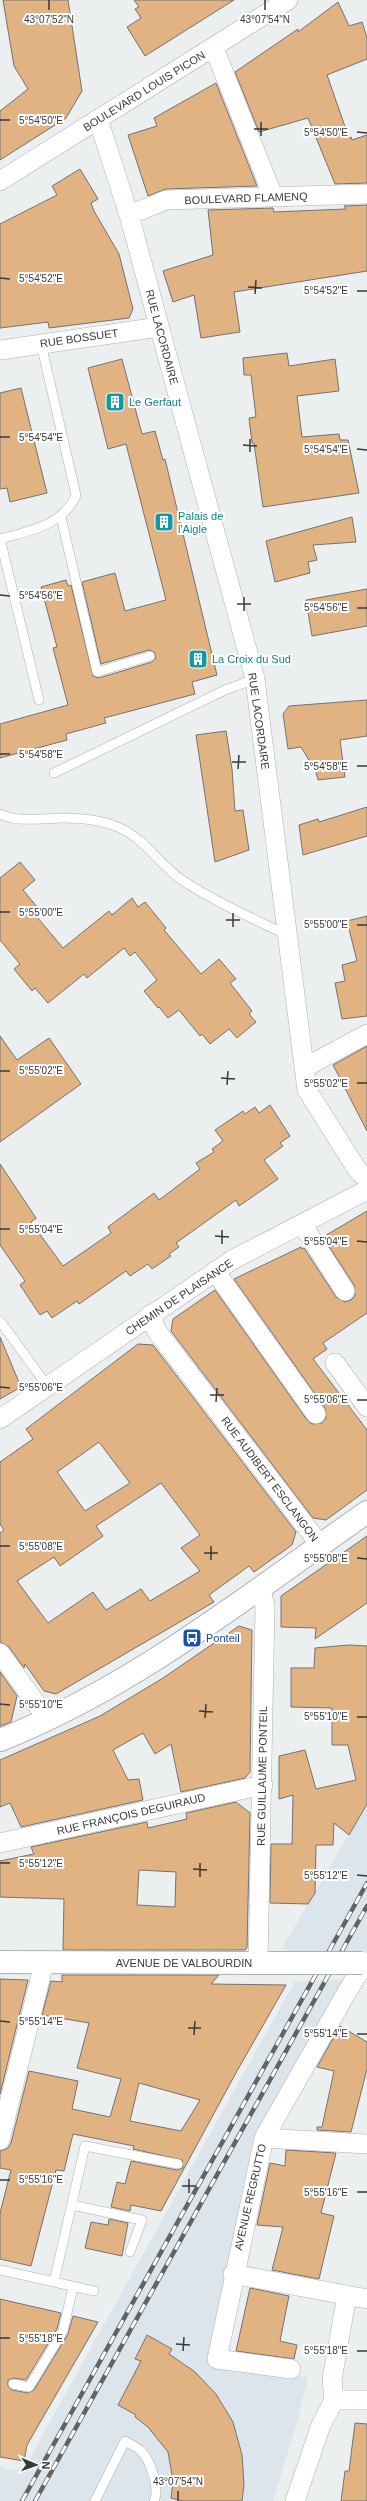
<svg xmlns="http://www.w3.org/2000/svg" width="367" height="2501" font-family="Arial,sans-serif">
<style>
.built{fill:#dce5ec}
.building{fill:#e2b382;stroke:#747270;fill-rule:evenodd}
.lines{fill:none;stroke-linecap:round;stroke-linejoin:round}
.lane-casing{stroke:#aeb0b2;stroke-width:10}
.street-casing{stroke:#aeb0b2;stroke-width:20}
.secondary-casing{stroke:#aeb0b2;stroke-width:24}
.lane{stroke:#fff;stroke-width:9}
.street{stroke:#fff;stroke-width:19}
.secondary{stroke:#fff;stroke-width:22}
.rail-casing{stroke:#626364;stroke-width:4.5}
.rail{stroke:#fff;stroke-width:3;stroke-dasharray:9;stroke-linecap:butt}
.secondary-bridge-casing{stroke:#aeb0b2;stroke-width:24;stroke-linecap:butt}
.secondary-bridge{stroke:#fff;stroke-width:22}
.ticks{fill:none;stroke:#383939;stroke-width:1.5}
.labels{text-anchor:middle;stroke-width:4;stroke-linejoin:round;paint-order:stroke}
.street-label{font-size:11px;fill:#383939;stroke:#fff}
.culture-label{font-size:11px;fill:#0d838f;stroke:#fff;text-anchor:start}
.transit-label{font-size:11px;fill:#164399;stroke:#fff;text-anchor:start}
.ticks-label{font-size:10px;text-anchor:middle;fill:#383939;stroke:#fff;stroke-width:4;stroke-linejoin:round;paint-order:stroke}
</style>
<rect width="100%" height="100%" fill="#eceff0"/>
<path class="built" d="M367 1804V1953L288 1952 283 1947 286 1941Z
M343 1980 254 2141 216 2365 308 2377 297 2422 273 2501H0V2465L9 2470 19 2469 27 2463 295 1981Z"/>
<path class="building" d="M3 0H68L82 91 66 118 0 160V111L28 89 14 66Z
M134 0H234L145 56 127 27 141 18 135 9 139 7Z
M338 2 349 26 362 22 367 38V59L327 75 349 138 351 137 352 140 367 135V183L335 184 308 118 259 132 235 72 298 29V32Z
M216 83 257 186 166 189 148 196 128 135 157 126 154 118Z
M80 169 98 199 91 203 94 211 119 254 133 309 129 318 49 328 48 322 0 328V224L57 195 52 186Z
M367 205V271L234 292 240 332 201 338 194 295 173 302 163 271 213 255 208 210 273 208 274 212 346 209 344 206Z
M287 353 289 366 335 359 339 391 297 396 302 437 339 434 340 440H348L359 493 263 507 254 443H252L249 418 256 417 251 375H244L243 358Z
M122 359 142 434 155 431 163 460 165 459 217 675 192 682 195 694 104 718 106 723 66 734 67 740 0 758V724L68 705 53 648 57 647 41 587 66 580 68 586 71 585 93 676 99 678 152 662 156 658 154 652 149 650 101 664 82 582 115 573 125 611 166 600 126 444 108 449 88 368Z
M21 388 47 493 10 502 7 488 0 489V393Z
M352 517 356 542 313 545 317 560 308 562 310 573 275 582 266 541Z
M367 589V626L312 636 306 600Z
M367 700V736L340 740 345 777 318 780 316 772 301 747 288 749 283 714 289 706Z
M226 731 232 769 235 811 243 810 249 850 215 862 196 735Z
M367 807V836L303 855 299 825 318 819 319 822Z
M20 862 35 880 23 890 37 907 32 911 63 948 109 911 112 915 132 898 138 907 145 902 166 928 164 930 201 974 219 959 236 979 230 983 252 1011 249 1014 256 1022 237 1038 229 1029 210 1044 202 1034 200 1036 179 1010 168 1018 159 1007 158 1008 144 991 157 980 135 952 130 956 124 948 87 978 84 974 48 1003 35 988 32 991 14 969 20 964 0 940V878Z
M367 916V1016L342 1019 335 983 345 981 342 965 357 961 347 921Z
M0 1036 17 1060 49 1038 81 1084 0 1142Z
M367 1046V1131L333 1065Z
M270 1105 290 1136 280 1143 283 1146 264 1160 278 1179 239 1206 236 1200 176 1243 179 1247 169 1254 171 1256 152 1269 148 1264 130 1276 126 1271 79 1304 77 1301 52 1318 47 1311 40 1315 20 1285 25 1281 0 1245V1164L36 1218 31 1222 63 1266 111 1233 108 1227 154 1193 159 1200 200 1169 196 1163 214 1152 212 1149 223 1141 215 1130 243 1111 245 1114 255 1107 259 1113Z
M367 1211V1313L323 1343 327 1349 313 1359 367 1430V1490L326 1520 313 1518 171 1331 173 1319 215 1290 307 1420 312 1424 322 1423 326 1418 325 1408 234 1279 301 1247 302 1249 304 1248 336 1297 345 1302 351 1300 355 1296 354 1285 323 1237Z
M0 1337 21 1387 0 1399Z
M138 1344 153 1345 296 1532 292 1545 254 1572 249 1566 209 1595 214 1602 56 1694 44 1691 25 1664 24 1668 9 1647 0 1642V1533L4 1530 0 1524V1462L33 1439 26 1429ZM99 1442 130 1483 85 1511 57 1472ZM161 1483 200 1535 181 1548 200 1571 150 1601 141 1589 106 1610 93 1592 48 1623 17 1581 54 1557 60 1566 103 1536 96 1526Z
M367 1536V1603L315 1639 316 1628 281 1627V1596Z
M239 1626 252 1630 250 1772 245 1778 181 1792 171 1744 155 1754 143 1733 113 1750 128 1780 139 1779 143 1800 21 1827 10 1803 0 1807V1760L100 1716 163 1678Z
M349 1645 367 1646V1804L349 1835 334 1823 333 1845H316L315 1893 308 1904 270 1903 271 1844H292L293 1795 279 1799V1756L305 1750 316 1789 356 1780 348 1745H332V1708L291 1707V1668H314L315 1648Z
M0 1672 17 1696 11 1722 0 1726Z
M236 1802 250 1813 247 1948 245 1950H63L64 1899 0 1897V1861L34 1854 31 1847 147 1822 148 1828 187 1819 186 1813ZM139 1870 176 1872 175 1907 137 1905Z
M62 1975H219L211 1984 286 1985 237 2071 161 2211 131 2205 130 2211 111 2207 117 2182 125 2184 131 2161 177 2170 183 2168 182 2160 133 2149 134 2146 73 2134 64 2171 56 2170 31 2266 0 2259V2213L11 2170 0 2168V2151L8 2148 11 2143 29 2071 78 2081 72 2109 110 2117 121 2079 77 2068 89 2023 42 2015 51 1981 62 1982ZM139 2083 200 2100 181 2131 130 2121Z
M0 1979 28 1980 0 2094Z
M340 2026 367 2042V2069L351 2132 317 2130V2127H322L334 2071 317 2067Z
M286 2150 336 2153 321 2213 334 2216 319 2279 272 2270 283 2227 257 2225 270 2163 285 2166Z
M109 2219 128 2223 122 2256 85 2248 91 2222 108 2225Z
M250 2288 289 2296 280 2341 297 2345 294 2359 236 2351Z
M0 2299 61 2313 57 2329 26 2380 14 2378 8 2380V2386L12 2390 28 2393 34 2390 68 2334 73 2316 98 2322 27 2445 24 2461 0 2457Z
M147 2335 172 2349 169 2354 195 2372 216 2394 233 2422 242 2455 244 2484 242 2501H183L171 2498 173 2481 168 2452 148 2427 135 2417 136 2415 118 2405 141 2361 135 2359Z
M355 2423 367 2424V2501H341L345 2471H349Z"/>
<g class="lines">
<g class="lane-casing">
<path id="lane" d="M61 517 97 672 150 656
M0 538 39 700
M0 539C29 531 64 525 76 495L41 344
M54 773 225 690 255 679
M0 814C18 823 43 818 63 818 82 818 102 820 120 828 145 839 160 865 182 880 215 902 252 918 287 935
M0 1321 48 1387
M72 2205 142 2220 130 2252
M0 2270 54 2282 85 2146 178 2164
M54 2282 94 2291
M13 2384 29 2387 63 2331 73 2287
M95 2501 125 2441C130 2444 137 2447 141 2451 151 2461 160 2489 154 2501"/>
</g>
<g class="street-casing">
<path id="street" d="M214 48 273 196
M98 119 129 215 255 679 307 1090 358 1171 367 1179
M0 181 288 0
M129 215 166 200 367 194
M0 350 159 327
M304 1068 367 1034
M302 1224 345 1291
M215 1271 316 1414
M151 1314 156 1330 320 1545
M335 1363 367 1407
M0 1419 232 1260 367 1190
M0 1653 48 1720
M0 1843 263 1785
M258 1963 265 1606 261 1590
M264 2138 367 2144
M0 2140 44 1963
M233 2274 367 2299
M291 2369 217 2359 264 2138 347 1992 361 1969 367 1964
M334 2400 332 2379 347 2295
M334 2400H367
M295 2501 321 2425 334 2400"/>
</g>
<g class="secondary-casing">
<path id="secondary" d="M0 1740C136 1686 248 1595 367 1512
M0 1962 279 1963"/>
</g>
<use href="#lane" class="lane"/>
<use href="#street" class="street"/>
<use href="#secondary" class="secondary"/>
<g class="rail-casing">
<path id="rail" d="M22 2501 367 1883
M35 2501 367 1906"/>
</g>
<use href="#rail" class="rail"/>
<g class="secondary-bridge-casing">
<path id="secondary-bridge" d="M279 1963H362"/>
</g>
<use href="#secondary-bridge" class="secondary-bridge"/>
</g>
<path class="ticks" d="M49 10V0M265 10V0M0 120H10M254 129H268M357 132 367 133M261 136V122M0 278 10 279M248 287 262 288M357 291H367M255 294 256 280M0 437H10M243 445 257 446M357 449 367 450M250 452V439M0 595 10 596M237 604H251M357 608H367M244 611V597M0 754H10M232 762H246M357 766H367M238 769 239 755M0 912H10M226 920H240M357 925H367M233 927V913M0 1071H10M221 1078 235 1079M357 1083H367M227 1085 228 1071M0 1229H10M215 1236 229 1237M357 1241 367 1242M222 1244V1230M0 1387 10 1388M210 1395H224M357 1400H367M216 1402 217 1388M0 1546H10M204 1553H218M357 1558 367 1559M211 1560V1546M0 1704 10 1705M199 1711 213 1712M357 1717H367M205 1718 206 1704M0 1863H10M193 1869 207 1870M357 1875 367 1876M200 1877V1863M0 2021 10 2022M188 2028H201M357 2034H367M194 2035 195 2021M0 2180H10M182 2186H196M357 2192H367M189 2193V2179M0 2338H10M176 2344 190 2345M183 2351 184 2337M357 2351H367M178 2501V2491"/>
<defs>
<g id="building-square" transform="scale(1)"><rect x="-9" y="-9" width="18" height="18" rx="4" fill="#0f9aa8" stroke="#fff"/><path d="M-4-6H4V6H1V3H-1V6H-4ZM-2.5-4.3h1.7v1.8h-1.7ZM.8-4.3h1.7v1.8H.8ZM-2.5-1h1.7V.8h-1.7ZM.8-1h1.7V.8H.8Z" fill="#fff"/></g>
<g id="bus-square" transform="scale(1)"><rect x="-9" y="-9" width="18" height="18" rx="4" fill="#1a4fb4" stroke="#fff"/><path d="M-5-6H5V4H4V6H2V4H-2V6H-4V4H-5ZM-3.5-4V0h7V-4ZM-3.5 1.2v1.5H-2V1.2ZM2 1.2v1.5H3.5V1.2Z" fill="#fff"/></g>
</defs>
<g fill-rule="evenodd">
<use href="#building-square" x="115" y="402"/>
<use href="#building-square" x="164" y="522"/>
<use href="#building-square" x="198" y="659"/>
<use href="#bus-square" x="192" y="1638"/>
</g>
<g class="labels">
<g class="street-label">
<text transform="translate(144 91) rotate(-32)" y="4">BOULEVARD LOUIS PICON</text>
<text transform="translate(246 198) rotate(-2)" y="4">BOULEVARD FLAMENQ</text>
<text transform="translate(162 337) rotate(75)" y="4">RUE LACORDAIRE</text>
<text transform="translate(79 338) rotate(-8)" y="4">RUE BOSSUET</text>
<text transform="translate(259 721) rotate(82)" y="4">RUE LACORDAIRE</text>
<text transform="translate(179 1297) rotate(-34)" y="4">CHEMIN DE PLAISANCE</text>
<text transform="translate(270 1479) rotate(53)" y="4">RUE AUDIBERT ESCLANGON</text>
<text transform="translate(262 1776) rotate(-89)" y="4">RUE GUILLAUME PONTEIL</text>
<text transform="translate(131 1814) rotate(-13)" y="4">RUE FRANÇOIS DEGUIRAUD</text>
<text x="184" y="1967">AVENUE DE VALBOURDIN</text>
<text transform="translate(250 2197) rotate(-77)" y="4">AVENUE REGRUTTO</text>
</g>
<g class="culture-label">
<text x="129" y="406">Le Gerfaut</text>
<text x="178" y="520">Palais de<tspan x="178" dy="13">l'Aigle</tspan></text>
<text x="212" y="663">La Croix du Sud</text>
</g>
<g class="transit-label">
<text x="206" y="1642">Ponteil</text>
</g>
</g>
<g class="ticks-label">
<text x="49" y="23">43°07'52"N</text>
<text x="265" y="23">43°07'54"N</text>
<text x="41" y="124">5°54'50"E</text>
<text x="326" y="136">5°54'50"E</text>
<text x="41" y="282">5°54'52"E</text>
<text x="326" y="294">5°54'52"E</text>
<text x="41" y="441">5°54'54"E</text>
<text x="326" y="453">5°54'54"E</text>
<text x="41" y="599">5°54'56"E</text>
<text x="326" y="611">5°54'56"E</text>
<text x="41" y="758">5°54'58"E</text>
<text x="326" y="770">5°54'58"E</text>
<text x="41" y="916">5°55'00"E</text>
<text x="326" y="928">5°55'00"E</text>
<text x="41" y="1074">5°55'02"E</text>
<text x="326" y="1087">5°55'02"E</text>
<text x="41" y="1233">5°55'04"E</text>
<text x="326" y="1245">5°55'04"E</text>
<text x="41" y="1391">5°55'06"E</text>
<text x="326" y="1403">5°55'06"E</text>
<text x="41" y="1550">5°55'08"E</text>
<text x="326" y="1562">5°55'08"E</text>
<text x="41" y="1708">5°55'10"E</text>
<text x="326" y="1720">5°55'10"E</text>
<text x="41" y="1867">5°55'12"E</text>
<text x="326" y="1879">5°55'12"E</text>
<text x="41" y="2025">5°55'14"E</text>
<text x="326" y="2037">5°55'14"E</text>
<text x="41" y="2183">5°55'16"E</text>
<text x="326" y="2196">5°55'16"E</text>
<text x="41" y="2342">5°55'18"E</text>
<text x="326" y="2354">5°55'18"E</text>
<text x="178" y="2485">43°07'54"N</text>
</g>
<g transform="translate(36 2465) rotate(92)" stroke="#ffffff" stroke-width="3" paint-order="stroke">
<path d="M0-3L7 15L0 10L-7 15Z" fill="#383939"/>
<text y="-6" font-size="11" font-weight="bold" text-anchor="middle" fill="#383939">N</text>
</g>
</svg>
